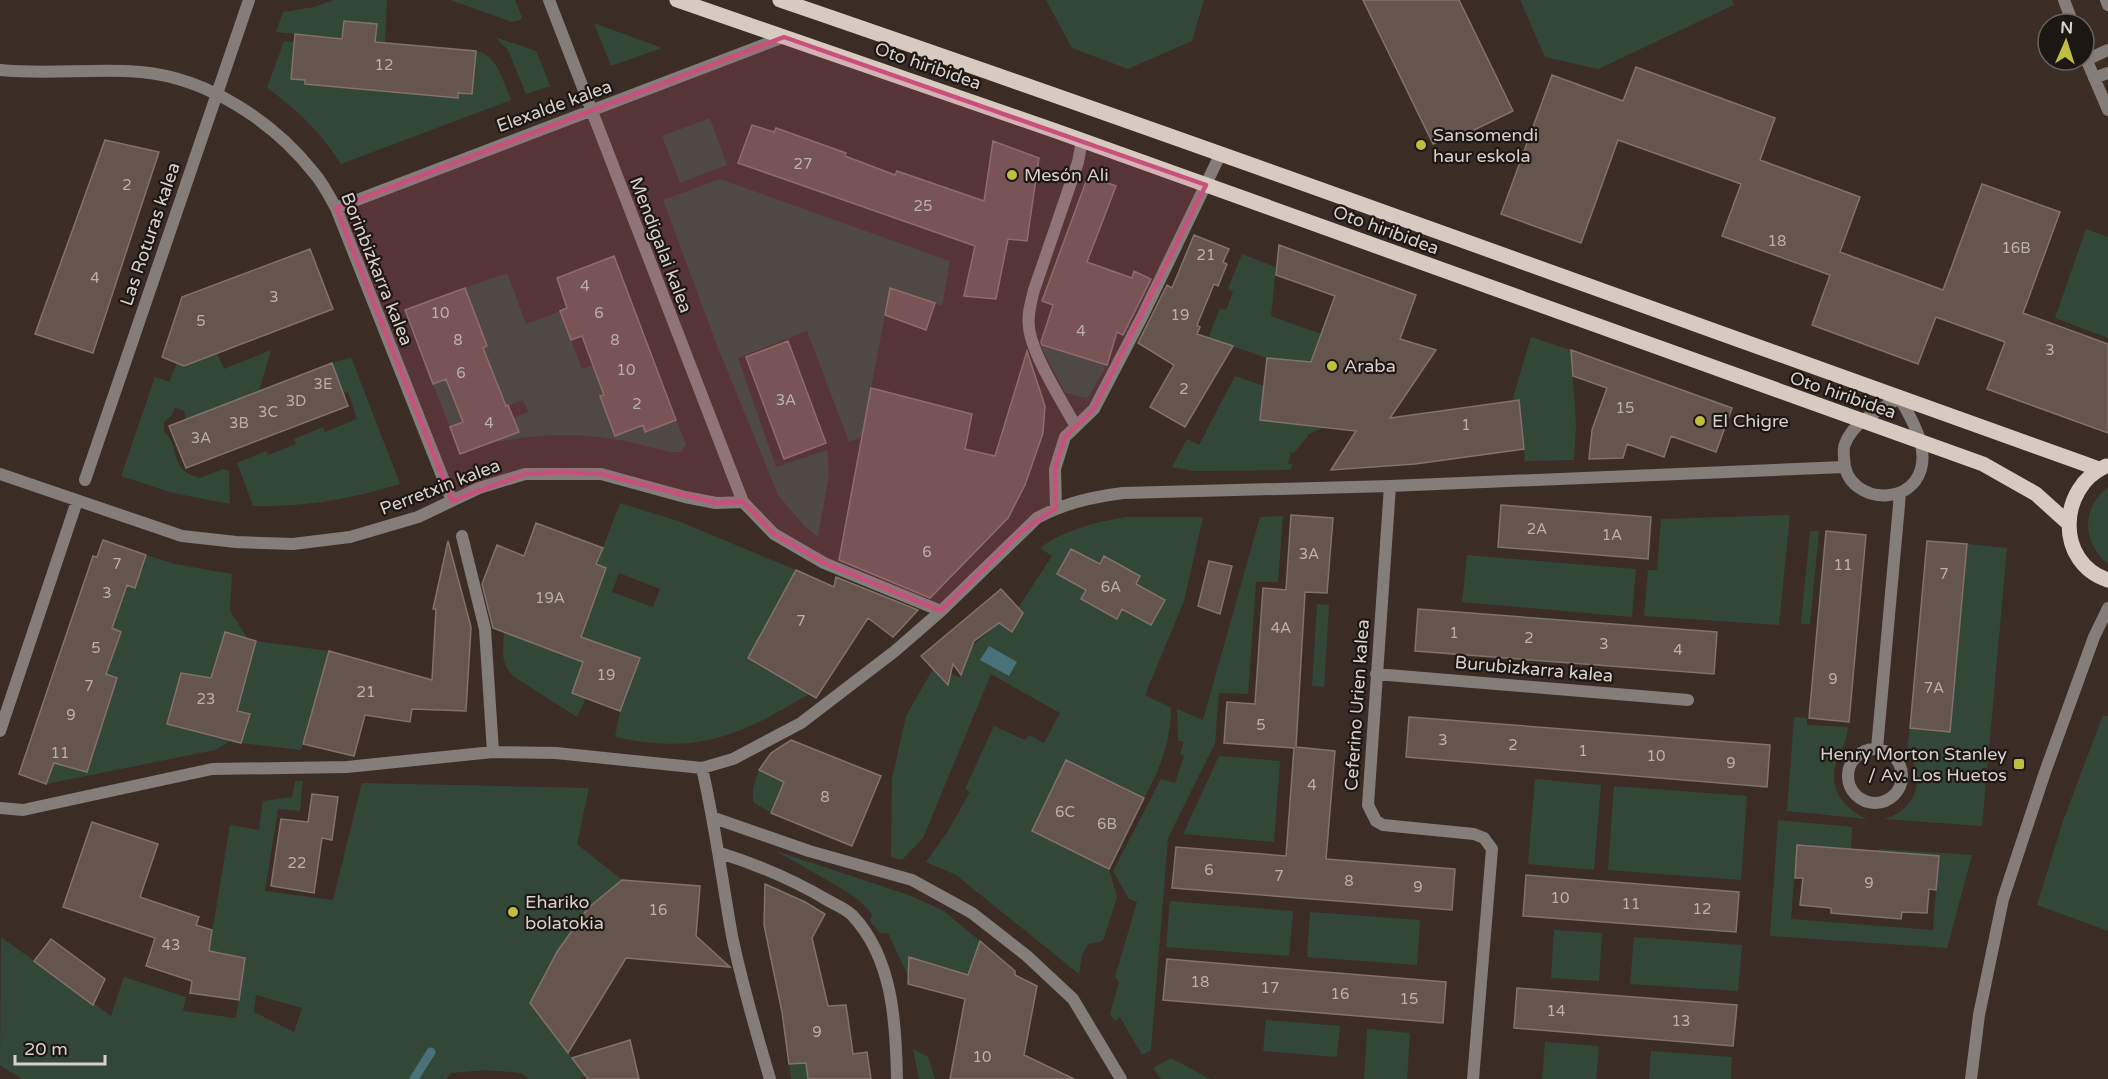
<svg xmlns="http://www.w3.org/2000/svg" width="2108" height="1079" font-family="'Varela Round',sans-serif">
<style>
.green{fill:#334737;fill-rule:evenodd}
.water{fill:#48717a}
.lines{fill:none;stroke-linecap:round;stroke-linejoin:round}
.stream{stroke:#48717a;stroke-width:9}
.building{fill:#65554e;stroke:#83726b;stroke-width:1.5}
.pedestrian{stroke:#847d79;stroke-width:12}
.minor{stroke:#847d79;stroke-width:12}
.primary{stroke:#d8cac1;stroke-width:15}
.marked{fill:#c94f7d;fill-opacity:0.2;stroke:#c94f7d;stroke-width:4.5;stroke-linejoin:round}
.poi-dot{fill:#bfbe41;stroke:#1d1714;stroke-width:2}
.labels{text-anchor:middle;stroke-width:4.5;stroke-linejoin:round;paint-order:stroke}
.number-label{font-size:15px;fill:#bcb0ac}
.street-label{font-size:18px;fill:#d9cfcb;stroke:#1d1714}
.poi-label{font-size:18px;fill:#d9cfcb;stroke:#1d1714;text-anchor:start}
</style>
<rect width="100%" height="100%" fill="#3b2d26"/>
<path class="green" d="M334 0H387L385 43 375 42 376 24 344 21 342 39 276 32 283 12 314 7Z
M450 0H515L522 17 520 20 512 22Z
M1046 0H1204L1192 41 1128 69 1072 48Z
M1520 0H1732L1734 5 1598 69 1545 57Z
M594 23 662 48 611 66Z
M495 37 536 51 550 86 526 94 508 50Z
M284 41 294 42 291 78 305 80V84L457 98 458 93 472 94 476 51C498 55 503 82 511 100L341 164C321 133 297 109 267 88Z
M710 118 727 165 680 183 662 136Z
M720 179 950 261 942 306 890 288 862 437 849 442 807 331 738 358 776 467 827 450 829 474 818 537 806 528 778 495 718 348 663 200Z
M2086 229 2108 237V338L2055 318Z
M1242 254 1276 267 1271 316 1335 339 1332 365 1267 358 1208 338 1220 308 1226 310 1233 292 1228 289Z
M507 273 526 324 560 311 582 369 593 365 604 395 601 396 615 435 634 429 629 415 638 411 645 432 676 420 686 444 681 452H670C597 432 559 430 485 444L519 432 513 418 528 412 523 400 450 427 433 384 446 379 494 377 483 348 487 346 465 288Z
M1531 337 1571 350 1576 425 1574 460 1525 461 1519 400 1512 401Z
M1040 345 1107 365 1088 398 1065 393Z
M271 350 259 391 186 420 184 411 175 407 172 415 164 422V431C181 448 168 470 200 478L223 469 229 471 230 504 173 493 121 476 155 377 169 382 177 363 184 366 217 353 224 369Z
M351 357 400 484C349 499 308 507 253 506L237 463 266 451 268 455 296 444 294 439 323 427 325 432 357 419 348 392 343 393 332 363Z
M1235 376 1264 386 1260 420 1325 427 1309 434 1294 453 1291 452 1288 463 1293 465 1290 470 1195 471 1172 467 1187 439 1199 445Z
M2108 487V564C2082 543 2081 508 2108 487Z
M620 503 678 521 796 570 809 694C739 736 698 755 615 737L620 711 591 641 572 692 586 698 577 717 513 676C500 662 503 650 504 632L561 654 594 600 600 586 590 582ZM619 573 660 589 653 607 612 592Z
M1790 515 1779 625 1644 616 1648 570H1657L1661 519Z
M1283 516 1278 582H1256L1248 694 1219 693 1215 743 1168 838 1151 1050 1142 1055 1120 1017 1115 1021 1110 1014 1119 982 1115 977 1137 902 1129 899 1113 871 1161 779 1175 783 1184 756 1180 754 1184 742 1178 740 1177 709 1203 720 1260 517Z
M1127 517H1203L1184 601 1145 695 1171 708C1171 741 1160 769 1144 798L1066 760 1032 831 1109 869 1117 897 1103 941 1088 944 1082 955 1079 974 956 875 926 862 948 831 970 792 965 789 994 726 1025 740 1029 735 1044 743 1060 713 991 674 923 838 902 860 891 857 892 779 906 716 933 669 960 677 965 664 955 660 999 623 1012 632 1023 613 1018 608 1052 556 1040 548C1066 529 1096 522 1127 517Z
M1810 531H1819L1810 624H1801Z
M1967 544 2007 548 1982 826 1884 819C1909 812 1923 791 1914 764 1913 760 1909 756 1908 752 1907 745 1909 735 1910 728L1950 731 1959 637 1919 634Z
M146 555 175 564 232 574 230 611 248 639 225 632 211 678 181 673 167 724 230 741 215 750 46 784 54 763 87 771 117 678 106 674 120 632 112 628 127 585 135 588Z
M1467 555 1636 569 1632 617 1462 602Z
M1317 604 1329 605 1324 687 1312 686Z
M256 641 329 651 301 750 241 743 249 714 237 711Z
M2103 715 2108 716V931L2037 905 2063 821Z
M1794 717 1807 718V725L1848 727C1846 747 1841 747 1836 763 1828 791 1844 808 1867 819L1787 811Z
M1219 756 1280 761 1274 842 1183 834Z
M759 770 784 782 771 813 753 802V788Z
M1535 779 1601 785 1594 870 1528 864Z
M295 781H303L300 811 278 809 265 891 333 900 362 783 589 788 577 844 622 880 588 908 557 952 530 1003 586 1076 579 1079H529L521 1073 487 1070 451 1073 446 1079H22L0 1065 1 937 111 1016 124 977 186 997 183 1011 236 1018 245 958 209 951 230 825 259 830 263 801 292 797ZM256 995 302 1008 294 1032 254 1012Z
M1614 786 1747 796 1741 880 1608 870Z
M1778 820 1852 827 1851 849 1797 846 1791 919 1933 930 1938 856 1878 851V849L1972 855 1947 948 1770 936Z
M776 851 911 896 944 911 980 941 971 967 966 994 954 970 909 957V978L888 933 881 934 870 921 872 914 859 900 839 887Z
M1170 901 1293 911 1289 956 1166 947Z
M1310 912 1420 920 1417 965 1307 957Z
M1554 930 1602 933 1599 981 1551 978Z
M1634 937 1742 945 1738 991 1630 984Z
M1266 1020 1340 1026 1337 1057 1263 1051Z
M1367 1029 1410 1033 1407 1079H1364Z
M1545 1042 1599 1046 1596 1079H1542Z
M913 1049 928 1057 935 1079H919Z
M1651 1051 1732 1057 1731 1079H1649Z
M1171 1058 1210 1079H1161L1153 1068Z
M806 1063 808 1079H791L789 1064Z"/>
<path class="water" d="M989 646 1017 662 1009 676 980 660Z"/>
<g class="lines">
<path class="stream" d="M414 1079 431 1052"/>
</g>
<path class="building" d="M1363 0H1459L1513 111 1462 136 1460 131 1433 144Z
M344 21 377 24 375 42 476 51 472 94 458 93V98L305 84V80L291 79 295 34 342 39Z
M1636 67 1775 118 1760 160 1860 197 1840 252 1943 290 1982 184 2060 212 2023 313 2108 344V433L1987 389 2005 342 1936 317 1918 364 1812 325 1830 275 1722 236 1741 184 1618 140 1581 243 1501 214 1552 75 1623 101Z
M752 125 774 132 776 128 846 153 845 156 895 175 897 171 984 201 993 141 1039 158 1027 241 1008 239 996 299 964 296 975 246 738 163Z
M105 140 159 152 93 353 35 334Z
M1088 176 1116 186 1087 262 1132 278 1134 271 1151 279 1123 335 1117 332 1107 365 1042 345 1041 342 1053 305 1042 301Z
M1194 235 1229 249 1223 262 1227 264 1218 286 1214 284 1197 325 1200 327 1197 334 1233 346 1185 427 1150 407 1174 365 1138 343 1167 285 1172 288Z
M1279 245 1416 295 1400 339 1436 350 1390 418 1519 400 1524 449 1415 464 1331 470 1356 431 1260 420 1267 358 1311 362 1335 296 1276 275Z
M310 249 333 309 184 366 162 357 182 297Z
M614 256 676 420 645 432 643 425 615 436 600 396 604 395 582 336 571 340 560 311 567 308 557 278Z
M465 288 487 346 483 348 506 406 508 405 519 432 460 454 450 427 463 422 446 379 433 384 405 310Z
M890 288 935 303 926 330 885 315Z
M788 341 826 443 784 459 746 357Z
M1571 350 1732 408 1716 452 1671 436 1664 457 1627 444 1623 458 1589 459 1592 430 1607 388 1573 376Z
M1027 351 1045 406 1043 433 1025 485 1008 518 930 598 839 560 871 388 972 414 965 449 995 456Z
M332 363 348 406 186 468 169 426Z
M1501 505 1651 517 1648 559 1498 547Z
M1291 515 1333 518 1327 593 1305 592 1296 747 1335 751 1326 859 1455 869 1452 910 1172 888 1176 847 1286 856 1294 748 1224 743 1227 702 1255 704 1263 588 1286 590Z
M536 523 603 548 596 564 606 568 581 637 640 658 620 711 572 693 583 662 493 628 482 584 497 545 524 556Z
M1826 531 1866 535 1849 722 1809 718Z
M103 540 146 555 135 588 127 585 112 628 121 632 106 674 117 678 87 772 54 763 46 784 19 774 93 556 97 557Z
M448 541 471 627 466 711 412 709 410 722 365 715 354 756 303 744 329 651 432 680 436 609H433Z
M1927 541 1967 544 1950 732 1910 728Z
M1071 549 1100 564 1104 556 1140 576 1136 584 1165 600 1151 625 1122 609 1117 619 1081 599 1086 590 1057 574Z
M1209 561 1232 566 1220 614 1198 606Z
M796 570 834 587 836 577 918 610 893 637 868 618 816 698 748 658Z
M1001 589 1023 613 1012 632 999 623 974 641 961 675 953 664 948 685 921 656Z
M1418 609 1717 632 1714 674 1415 651Z
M225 632 256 641 237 711 250 714 241 743 167 724 181 673 211 678Z
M1409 717 1770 745 1767 787 1406 757Z
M791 740 881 776 852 846 771 813 784 782 759 770 771 753Z
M1066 760 1144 798 1109 869 1032 831Z
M312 794 338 797 332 840 322 838 314 893 271 886 281 819 308 822Z
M92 822 158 844 140 897 199 917 196 925 212 930 209 951 245 958 239 1000 190 993 192 981 146 966 155 938 63 907Z
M1797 845 1939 856 1936 890 1929 889 1927 913 1902 912 1901 919 1831 913V908L1800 905 1803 878H1795Z
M1526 875 1739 892 1736 932 1523 916Z
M622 880 700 886 696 936 730 967 626 958 568 1053 530 1003 557 952 588 908Z
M765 884 805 902 825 914 812 938 828 1006 846 1005 853 1054 867 1052 871 1079H808L806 1063 789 1064 782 1012 764 925Z
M51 939 105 979 93 1005 34 961Z
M980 941 1015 971V975L1037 986 1024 1055 1074 1079H950L965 999 908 984 909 957 968 975Z
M1167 959 1446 982 1443 1023 1163 1000Z
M1517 988 1737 1005 1733 1046 1514 1028Z
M630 1040 639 1079H588L572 1058Z"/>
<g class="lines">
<path class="pedestrian" d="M85 480 249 0"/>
<path class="minor" d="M549 0 743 502 774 534 824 563 941 611
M2064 0 2073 24
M2106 0 2108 5
M2084 54 2108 110
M2086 60 2108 50
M0 70C47 75 94 68 141 72 208 78 274 122 314 173 323 183 329 196 336 208L452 501
M2094 78 2108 73
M336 208 784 37
M1900 398C1907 412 1918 429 1921 444 1935 510 1844 510 1844 458 1844 454 1843 447 1845 444 1853 421 1881 409 1900 398Z
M1075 425C1062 401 1031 353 1029 327 1027 315 1031 302 1034 290L1078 162 1082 140
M0 474 182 536 236 542 293 544 350 537 418 517 479 488 525 474H601L685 497 716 503 743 502
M1390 486 1368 805 1376 821 1383 825 1474 834 1484 838 1492 849 1473 1079
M1056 508 1055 469 1065 437 1094 409 1142 317 1221 153
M462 536 485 629 493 752
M1376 674 1688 700
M0 731 77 501
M1877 748 1900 494
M1848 776a27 27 0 1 1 54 0a27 27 0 1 1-54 0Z
M702 768C715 824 722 880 732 936 742 984 756 1032 770 1079
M0 808 23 810 212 769 347 767 493 752 556 753 702 768 733 759 801 723 895 651 941 611 1037 518C1065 503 1092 497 1123 493L1390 486 1844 467
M714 818 809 851 912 880 972 913 1027 956 1073 999 1121 1079
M720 853C759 865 794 880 829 901 836 905 846 909 852 915 893 958 896 1023 897 1079
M1971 1079 1979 1015 2003 899 2045 772 2094 637 2108 608"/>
<path class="primary" d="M677 0 1056 131 1983 464 2036 494 2068 523
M780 0C1221 151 1659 312 2099 469
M2106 466C2058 487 2055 563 2108 580"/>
</g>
<path class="marked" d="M784 37 1206 185 1094 409 1065 437 1055 469 1056 508 1021 532 941 611 824 563 774 534 743 502 716 503 601 474 562 472 525 474 452 501 336 208Z"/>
<g class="poi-dot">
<circle cx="1421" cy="145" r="6"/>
<circle cx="1012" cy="175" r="6"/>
<circle cx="1332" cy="366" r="6"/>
<circle cx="1700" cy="421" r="6"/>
<rect x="2013" y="758" width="12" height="12" rx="3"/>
<circle cx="513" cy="912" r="6"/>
</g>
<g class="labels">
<g class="number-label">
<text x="384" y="70">12</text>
<text x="803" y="169">27</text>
<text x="127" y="190">2</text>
<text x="923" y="211">25</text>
<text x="1777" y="246">18</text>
<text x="2016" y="253">16B</text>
<text x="1206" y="260">21</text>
<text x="95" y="283">4</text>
<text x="585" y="291">4</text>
<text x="274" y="302">3</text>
<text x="440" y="318">10</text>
<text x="599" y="318">6</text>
<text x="1180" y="320">19</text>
<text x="201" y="326">5</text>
<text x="1081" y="336">4</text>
<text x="458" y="345">8</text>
<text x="615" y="345">8</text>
<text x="2050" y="355">3</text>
<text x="626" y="375">10</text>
<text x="461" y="378">6</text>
<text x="323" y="389">3E</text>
<text x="1184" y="394">2</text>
<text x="786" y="405">3A</text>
<text x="296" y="406">3D</text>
<text x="637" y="409">2</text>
<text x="1625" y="413">15</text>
<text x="268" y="417">3C</text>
<text x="239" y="428">3B</text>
<text x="489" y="428">4</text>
<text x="1466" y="430">1</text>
<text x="201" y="443">3A</text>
<text x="1537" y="534">2A</text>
<text x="1612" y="540">1A</text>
<text x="927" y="557">6</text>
<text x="1309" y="559">3A</text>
<text x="117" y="569">7</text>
<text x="1843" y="570">11</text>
<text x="1944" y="579">7</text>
<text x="1111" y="592">6A</text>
<text x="107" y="598">3</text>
<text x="550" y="603">19A</text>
<text x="801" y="626">7</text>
<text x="1281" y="633">4A</text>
<text x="1454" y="638">1</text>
<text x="1529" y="643">2</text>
<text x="1604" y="649">3</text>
<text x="96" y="653">5</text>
<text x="1678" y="655">4</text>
<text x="606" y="680">19</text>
<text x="1833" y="684">9</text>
<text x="89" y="691">7</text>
<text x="1934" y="693">7A</text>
<text x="366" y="697">21</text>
<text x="206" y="704">23</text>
<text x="71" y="720">9</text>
<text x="1261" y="730">5</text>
<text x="1443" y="745">3</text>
<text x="1513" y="750">2</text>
<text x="1583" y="756">1</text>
<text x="60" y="758">11</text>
<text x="1656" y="761">10</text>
<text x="1731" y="768">9</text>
<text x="1312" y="790">4</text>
<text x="825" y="802">8</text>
<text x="1065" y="817">6C</text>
<text x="1107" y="829">6B</text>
<text x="297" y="868">22</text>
<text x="1209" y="875">6</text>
<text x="1279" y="881">7</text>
<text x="1349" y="886">8</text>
<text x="1869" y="888">9</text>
<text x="1418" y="892">9</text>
<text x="1560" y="903">10</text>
<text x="1631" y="909">11</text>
<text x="1702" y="914">12</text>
<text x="658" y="915">16</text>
<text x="171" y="950">43</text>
<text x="1200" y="987">18</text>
<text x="1270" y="993">17</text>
<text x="1340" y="999">16</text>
<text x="1409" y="1004">15</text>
<text x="1556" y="1016">14</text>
<text x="1681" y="1026">13</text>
<text x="817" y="1037">9</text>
<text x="982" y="1062">10</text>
</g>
<g class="street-label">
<text transform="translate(928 66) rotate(19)" y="6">Oto hiribidea</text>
<text transform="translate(554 106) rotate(-20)" y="6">Elexalde kalea</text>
<text transform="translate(1386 230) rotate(20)" y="6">Oto hiribidea</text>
<text transform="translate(150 234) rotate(-71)" y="6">Las Roturas kalea</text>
<text transform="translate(661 245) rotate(69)" y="6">Mendigalai kalea</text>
<text transform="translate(377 269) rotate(68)" y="6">Borinbizkarra kalea</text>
<text transform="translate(1843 395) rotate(19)" y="6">Oto hiribidea</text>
<text transform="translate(440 487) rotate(-21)" y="6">Perretxin kalea</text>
<text transform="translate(1534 669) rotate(5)" y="6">Burubizkarra kalea</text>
<text transform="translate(1357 705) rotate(-86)" y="6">Ceferino Urien kalea</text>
</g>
<g class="poi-label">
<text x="1433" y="141">Sansomendi<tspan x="1433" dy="21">haur eskola</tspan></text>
<text x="1024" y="181">Mesón Ali</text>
<text x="1344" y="372">Araba</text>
<text x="1712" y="427">El Chigre</text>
<text x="2007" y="760" text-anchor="end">Henry Morton Stanley<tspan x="2007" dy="21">/ Av. Los Huetos</tspan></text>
<text x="525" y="908">Ehariko<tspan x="525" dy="21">bolatokia</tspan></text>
</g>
</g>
<g transform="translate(2066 42) rotate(3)"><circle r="28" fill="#1d1714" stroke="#68615d" stroke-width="1.5"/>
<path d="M0-4.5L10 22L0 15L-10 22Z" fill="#bfbe41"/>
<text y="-9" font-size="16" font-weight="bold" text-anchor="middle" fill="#d9cfcb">N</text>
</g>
<path d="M15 1055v9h90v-9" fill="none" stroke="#d9cfcb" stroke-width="3"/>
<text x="24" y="1055" font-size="18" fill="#d9cfcb" stroke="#1d1714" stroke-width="4.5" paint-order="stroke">20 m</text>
</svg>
